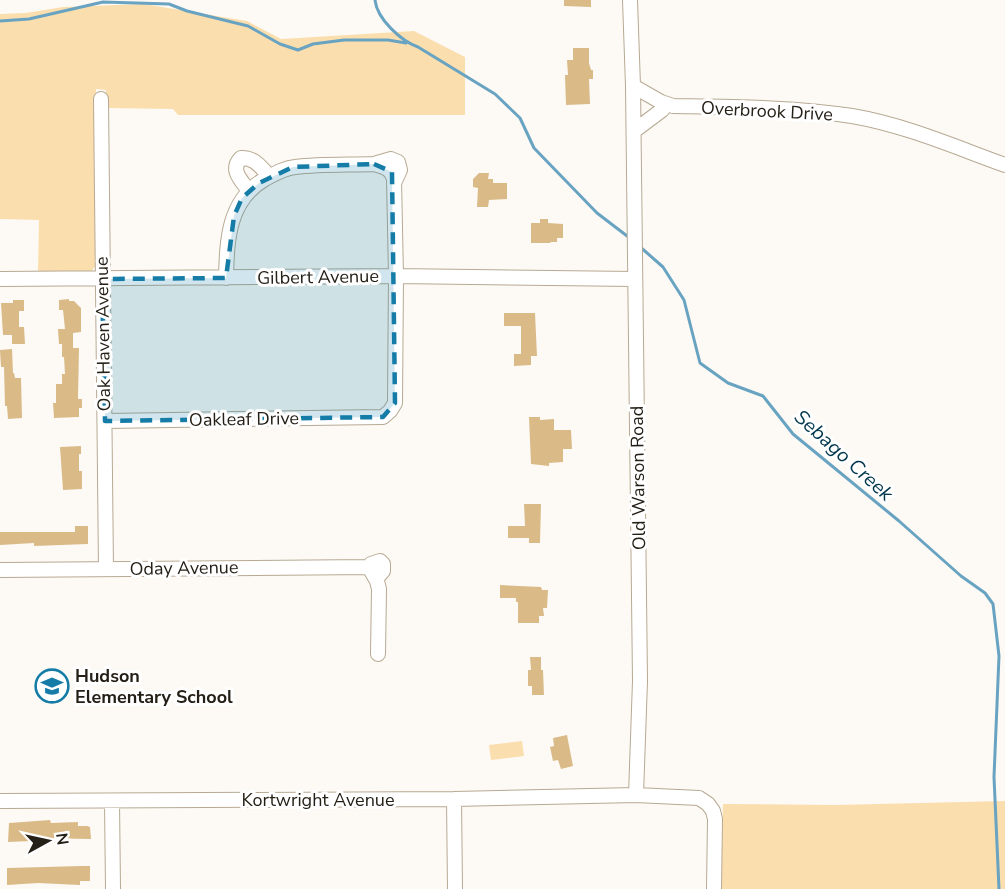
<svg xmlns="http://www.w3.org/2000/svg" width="1005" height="889" font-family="'Nunito Sans',sans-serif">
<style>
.green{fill:#fbdeae}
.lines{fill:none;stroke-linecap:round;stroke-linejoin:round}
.stream{stroke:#69a3c2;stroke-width:3}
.building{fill:#dabb88}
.minor-casing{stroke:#b7a993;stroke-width:16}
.minor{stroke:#fff;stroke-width:14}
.marked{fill:#147ca6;fill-opacity:0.2;stroke:#147ca6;stroke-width:4.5;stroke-dasharray:12 8;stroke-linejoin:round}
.labels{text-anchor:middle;stroke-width:6;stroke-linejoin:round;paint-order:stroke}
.street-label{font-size:18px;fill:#252017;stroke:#fff}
.poi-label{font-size:18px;font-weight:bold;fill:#252017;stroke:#fff;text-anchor:start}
.water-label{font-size:20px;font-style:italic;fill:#01364c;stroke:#fff}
</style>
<rect width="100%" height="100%" fill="#fdfaf5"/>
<path class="green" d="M144 4 247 21 281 39 414 31 465 57V115H178L173 109 106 108V90L96 89V265L91 272 38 273 39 220 0 219V14L26 13 63 7Z
M522 741 524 756 491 760 489 745Z
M1005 801V889H721L723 804 835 805Z"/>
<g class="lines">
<path class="stream" d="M375 0C377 19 401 41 418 47L495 94 520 118 534 148 597 213 631 239
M0 21 29 19 103 2 169 4 187 11 248 26 280 44 298 50 313 44 344 40H388L406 43
M638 245 663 267 684 300 700 363 728 383 763 396 793 434 899 521 961 576 985 593 993 604 999 656 994 777 999 889"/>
</g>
<path class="building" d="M564 0H591V7L564 6Z
M573 48H589V63L591 70H593V79H589L590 104 566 105 565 75H568L567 60H573Z
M479 173H489L488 179H493V183H507V199L489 200 488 207H477L478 188 473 187V179Z
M540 219H548V223L563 224V238H557V242H551L550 243H531V223H540Z
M69 299V301H74L81 308V332L73 333V348H79L78 399H82V408H79V417L54 418 53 403H56V384H62V374H65L64 357H62V344H59L58 329H65L63 310H59V300Z
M13 300H24V311H19V327H24L25 344H12V335H3L1 303H13Z
M504 313H535L537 356H531V365L514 366V354H521V326H504Z
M12 349 13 373H14L15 378H21L22 418 8 419 7 406H5L4 367H1L0 350Z
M529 417H540V420L554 419V430H571L572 449H563V462L549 463V466L531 464Z
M81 446V454H79V471H82V489L63 490 60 447Z
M524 504H541L540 543H529V538H508V526H525Z
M75 526H88V544L34 546V543L0 545V532H75Z
M500 585 541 587 542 590H548L547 608H543L544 616H539V623H518V602H516V598H500Z
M530 657H541V670H543L544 695H532V686H528V670H531Z
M567 735 573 766 561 769 558 760 553 761 550 747 554 746 553 738Z
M50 820 51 823 78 822V826H87L90 827 91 839 31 838V841L8 842 9 823Z
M82 866H90V881H80V885L38 883 7 885V868Z"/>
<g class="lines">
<g class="minor-casing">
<path id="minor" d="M630 0 633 86 640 681 636 795
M633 86 661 102 673 106C733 107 793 107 852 116 905 125 955 147 1005 165
M101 99 106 569
M634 131 662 110 666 104
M374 164 391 159 398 162 400 170 395 181
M249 191C242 181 229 170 241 158 254 157 261 167 269 176
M0 279 396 276 635 279
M105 421 383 417 390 411 395 403 396 276 394 179C391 168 384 167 374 164 348 165 321 164 295 167 284 168 274 174 265 179 228 200 227 240 226 278
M369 567 377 581 379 589 378 654
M369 567 371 564 380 561 383 564V571L376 579
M0 570 369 567
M454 799 455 889
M0 801 454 799 636 795 699 798 708 804 713 811 715 819 714 889
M112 801 113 889"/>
</g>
<use href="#minor" class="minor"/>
</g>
<path class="marked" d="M374 164 392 172 395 403 383 417 105 421 102 279 226 278 234 216 242 198 259 183 293 167Z"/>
<defs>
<g id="school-ring" transform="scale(1.725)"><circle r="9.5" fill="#fff" stroke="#147ca6" stroke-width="1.5"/><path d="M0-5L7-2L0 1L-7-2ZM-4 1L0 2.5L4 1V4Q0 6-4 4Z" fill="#147ca6"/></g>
</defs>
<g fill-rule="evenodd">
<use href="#school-ring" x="52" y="686"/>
</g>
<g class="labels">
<g class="street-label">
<text transform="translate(767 111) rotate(3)" y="6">Overbrook Drive</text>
<text transform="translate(318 277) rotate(-1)" y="6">Gilbert Avenue</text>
<text transform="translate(103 334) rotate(-91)" y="6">Oak Haven Avenue</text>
<text transform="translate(244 419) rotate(-1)" y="6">Oakleaf Drive</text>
<text transform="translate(638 478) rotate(-91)" y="6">Old Warson Road</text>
<text transform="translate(184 568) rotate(-1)" y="6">Oday Avenue</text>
<text x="318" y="806">Kortwright Avenue</text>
</g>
<g class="poi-label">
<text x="75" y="682">Hudson<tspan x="75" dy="21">Elementary School</tspan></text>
</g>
<g class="water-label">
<text transform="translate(844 455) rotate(42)" y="7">Sebago Creek</text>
</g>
</g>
<g transform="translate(48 841) rotate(82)" stroke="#ffffff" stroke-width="4.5" paint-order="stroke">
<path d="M0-4.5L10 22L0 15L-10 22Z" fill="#252017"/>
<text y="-9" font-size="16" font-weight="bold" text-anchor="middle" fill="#252017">N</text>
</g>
</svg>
